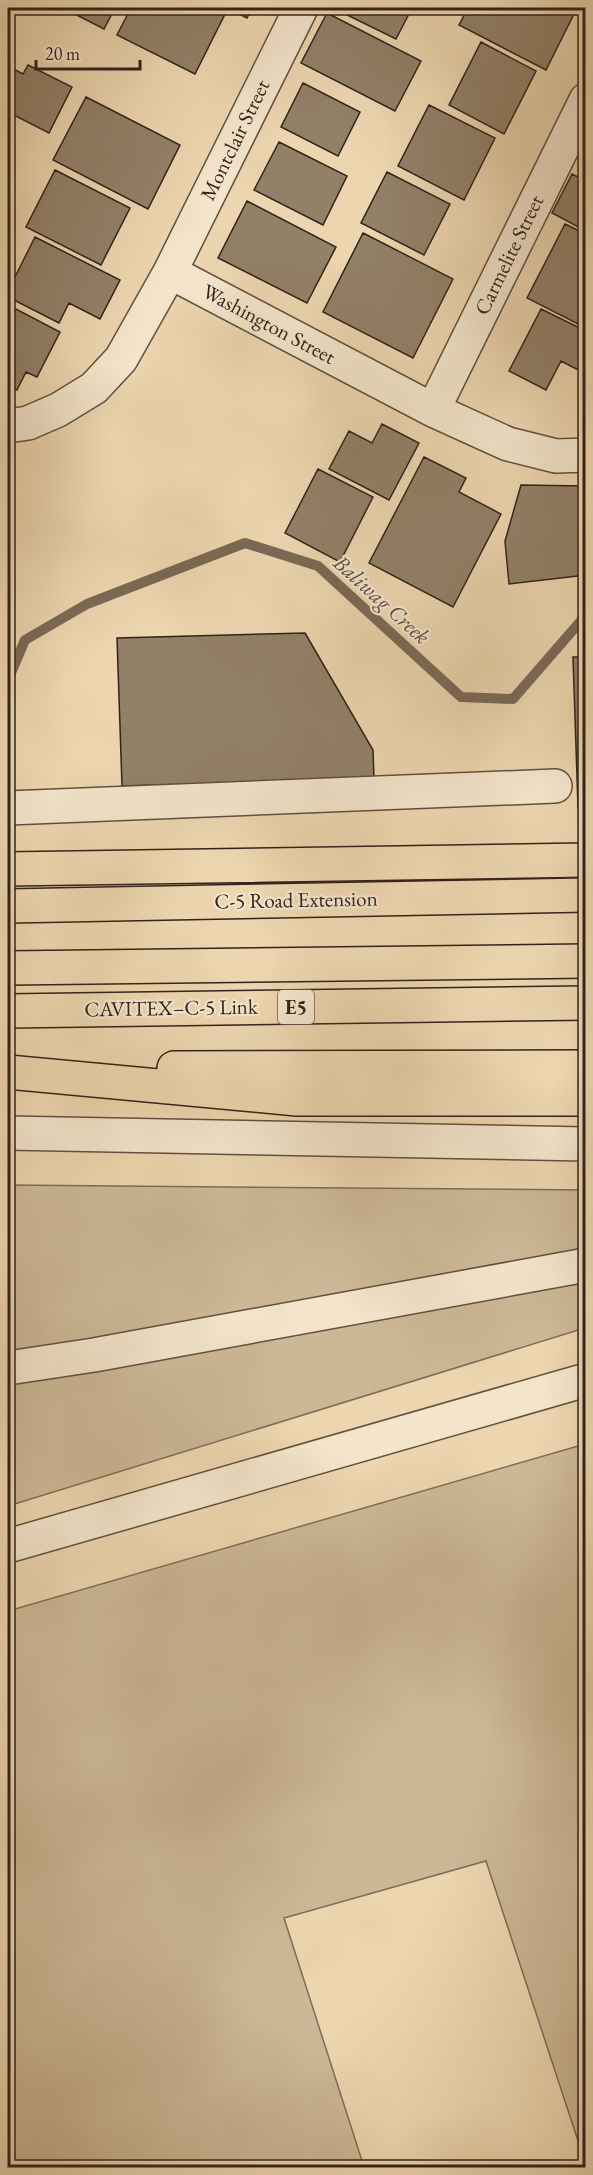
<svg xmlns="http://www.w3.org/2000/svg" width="593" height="2175" font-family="'EB Garamond',serif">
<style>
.green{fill:#ccb796;stroke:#7e6d58;stroke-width:1.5}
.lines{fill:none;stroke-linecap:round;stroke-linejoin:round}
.stream{stroke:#7b6956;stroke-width:10}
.building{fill:#928068;stroke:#31231b;stroke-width:1.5}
.minor-casing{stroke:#605040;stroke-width:36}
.major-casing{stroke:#31231b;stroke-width:36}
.highway-casing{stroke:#31231b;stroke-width:36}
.minor{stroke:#f3e4cb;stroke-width:33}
.major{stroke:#ecd5af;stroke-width:33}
.highway{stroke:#ecd5af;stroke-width:33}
.labels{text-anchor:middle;stroke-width:4.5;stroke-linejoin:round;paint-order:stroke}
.shield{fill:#f3e4cb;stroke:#6b5d50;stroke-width:1.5}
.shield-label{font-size:20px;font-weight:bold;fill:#31231b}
.street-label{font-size:21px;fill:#31231b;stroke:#f3e4cb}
.water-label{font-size:22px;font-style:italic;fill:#5c4c3d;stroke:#f3e4cb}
</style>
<rect width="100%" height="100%" fill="#ecd5af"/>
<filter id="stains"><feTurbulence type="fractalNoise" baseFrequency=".00333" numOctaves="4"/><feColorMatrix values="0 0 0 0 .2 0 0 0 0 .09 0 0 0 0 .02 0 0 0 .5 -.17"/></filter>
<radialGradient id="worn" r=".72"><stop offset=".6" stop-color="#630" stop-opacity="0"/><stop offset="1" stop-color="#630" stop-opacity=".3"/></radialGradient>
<path class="green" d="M8 1185 585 1190V1328L8 1506Z
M585 1444V2162L486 1861 284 1918 364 2167H8V1611Z"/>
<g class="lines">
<path class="stream" d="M8 680 25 640 87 604 245 543 318 566 461 697 513 699 586 615"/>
</g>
<path class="building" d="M63 8H115L104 29Z
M131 8H212L225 14 195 74 117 35Z
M227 8H252L247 18Z
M333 8H412L396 39Z
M468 8H577L546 70 459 25Z
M327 13 421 61 395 111 301 63Z
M481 42 536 71 504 134 449 105Z
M28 65 72 87 49 133 8 112V66L23 74Z
M303 83 360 112 338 156 281 127Z
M86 97 180 145 148 209 53 160Z
M429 105 495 138 464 200 398 166Z
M279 142 347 176 323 225 254 190Z
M55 170 130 208 101 265 26 227Z
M387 172 450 204 424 255 361 223Z
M572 174 586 181V231L552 213Z
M247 201 336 247 307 303 218 258Z
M565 224 586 234V328L527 298Z
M363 233 453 279 413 358 323 312Z
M35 237 120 280 100 319 69 303 59 323 8 297V291Z
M12 307 60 332 37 377 26 372 17 390 8 385V317Z
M541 309 586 331V374L561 361 546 390 509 371Z
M382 424 419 443 389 500 329 469 349 431 372 443Z
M424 457 466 478 459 492 501 514 453 607 369 563Z
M318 469 373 497 340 562 285 533Z
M521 485 586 486V575L509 584 505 541Z
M305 633 373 750 374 779 122 786 117 638Z
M573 657H586V807H578Z"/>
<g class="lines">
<g class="minor-casing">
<path id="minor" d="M170 272 433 410 508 444 556 456 586 455
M433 410 586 100
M8 426 28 423 58 410 94 388 121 359 170 272 301 8
M8 808 555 786
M8 1133 586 1144
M8 1368 94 1355 586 1265
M8 1546 586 1380"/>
</g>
<g class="major-casing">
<path id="major" d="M8 869 586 860
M8 906 586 895"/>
</g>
<g class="highway-casing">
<path id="highway" d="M8 968 586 961
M8 1011 586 1003
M174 1068 586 1067
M8 1072 297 1099H586"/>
</g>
<use href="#minor" class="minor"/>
<use href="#major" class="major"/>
<use href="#highway" class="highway"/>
</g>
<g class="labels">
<rect class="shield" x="278" y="990" width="36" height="34" rx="4.5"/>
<g class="shield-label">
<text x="296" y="1014">E5</text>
</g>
<g class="street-label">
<text transform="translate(235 140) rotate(-64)" y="7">Montclair Street</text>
<text transform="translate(509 255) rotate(-64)" y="7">Carmelite Street</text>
<text transform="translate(269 324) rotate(28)" y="7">Washington Street</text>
<text transform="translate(296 900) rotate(-1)" y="7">C-5 Road Extension</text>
<text transform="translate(171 1008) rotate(-1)" y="7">CAVITEX–C-5 Link</text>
</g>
<g class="water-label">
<text transform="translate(382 599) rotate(42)" y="8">Baliwag Creek</text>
</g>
</g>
<rect width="593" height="2175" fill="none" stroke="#ecd5af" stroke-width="30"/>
<rect x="9" y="9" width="575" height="2157" fill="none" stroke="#31231b" stroke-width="3"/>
<rect x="15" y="15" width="563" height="2145" fill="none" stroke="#31231b" stroke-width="1.5"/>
<path d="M36 60v9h104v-9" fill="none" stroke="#31231b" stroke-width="3"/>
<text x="45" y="60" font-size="18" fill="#31231b" stroke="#f3e4cb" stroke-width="4.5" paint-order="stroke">20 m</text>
<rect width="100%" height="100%" filter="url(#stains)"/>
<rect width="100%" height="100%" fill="url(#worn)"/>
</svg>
